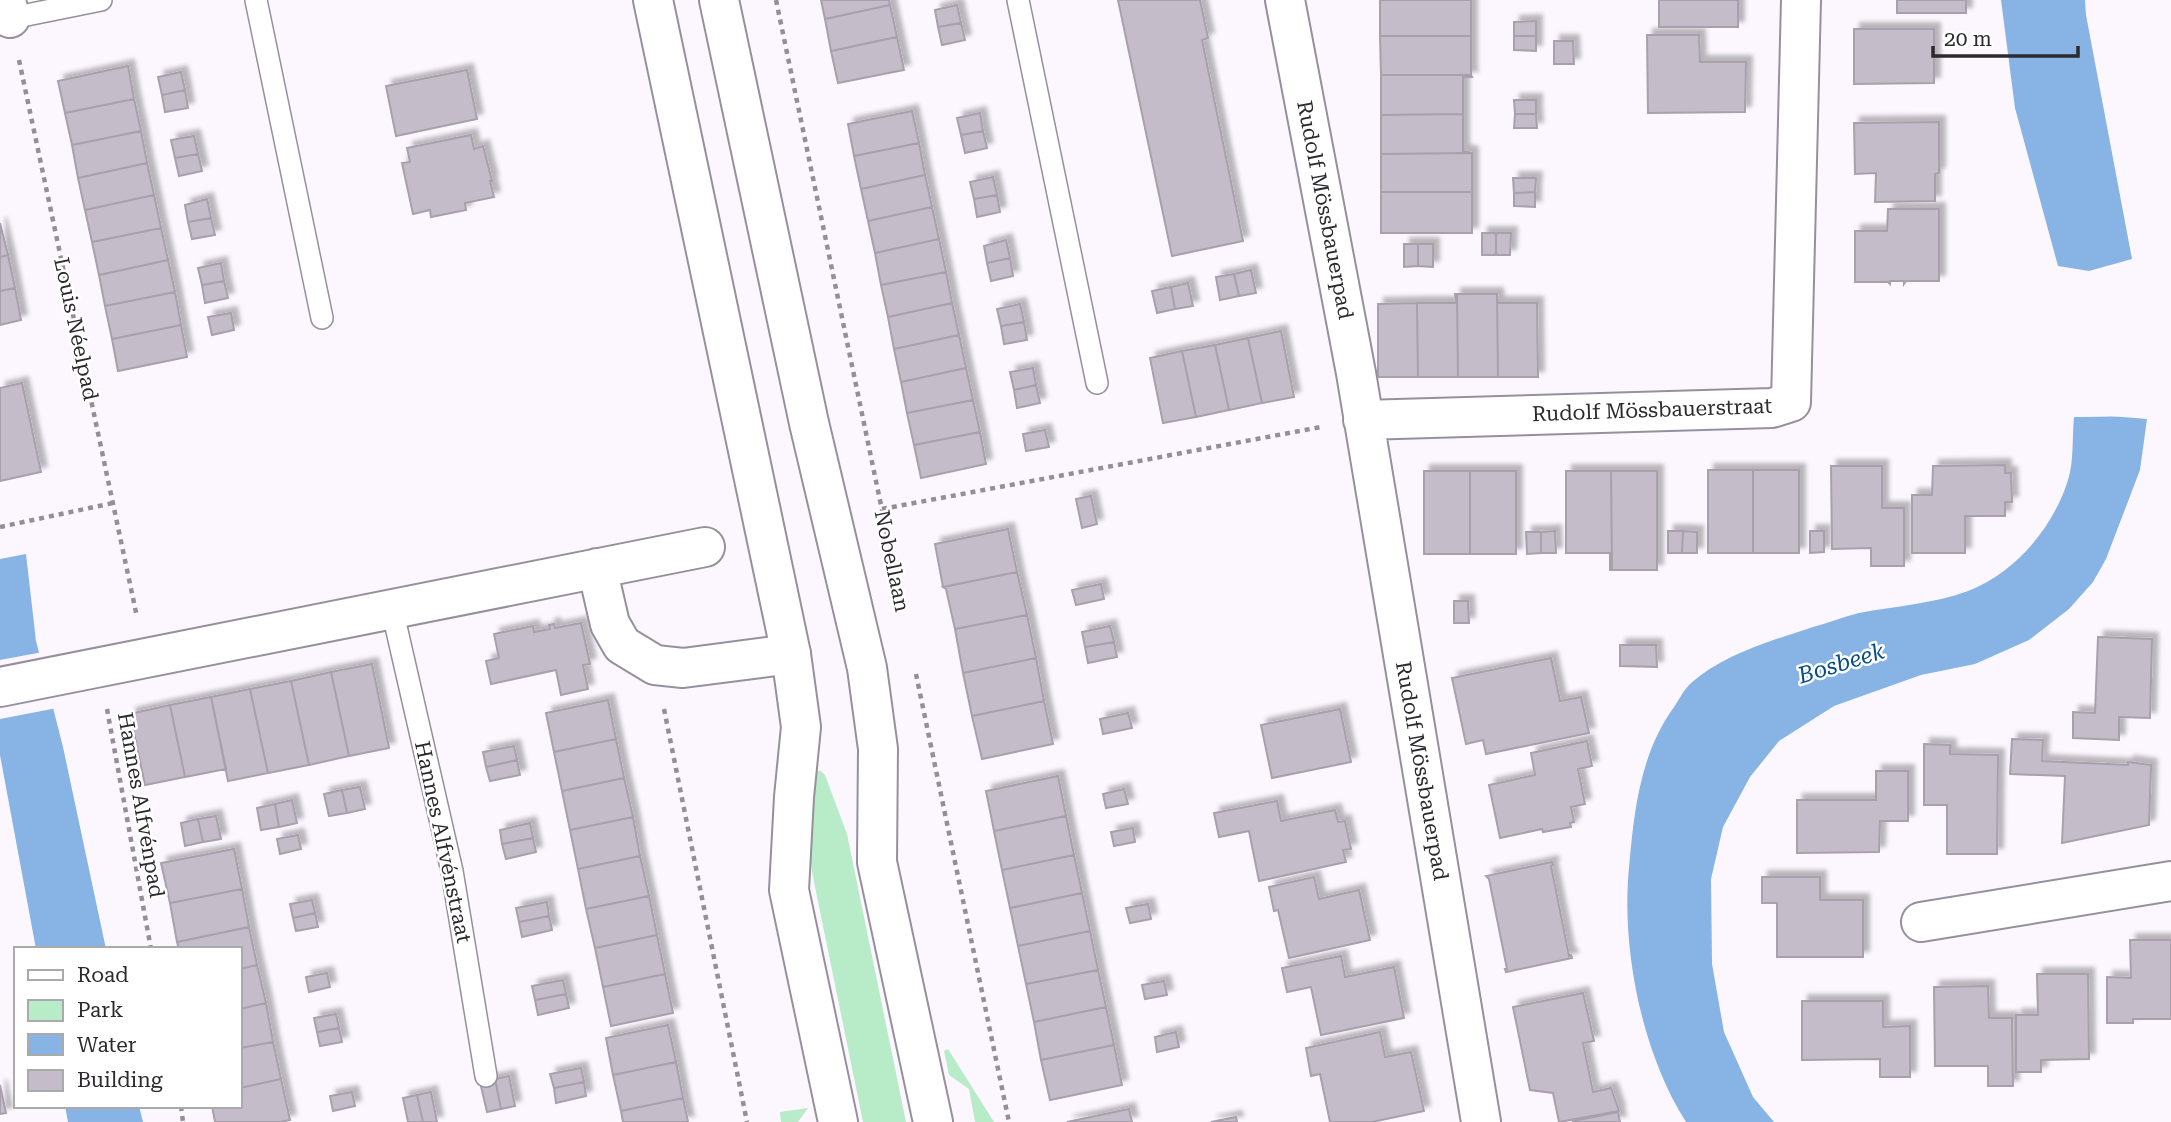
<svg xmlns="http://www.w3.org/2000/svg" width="2171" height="1122" font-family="'Roboto Serif',serif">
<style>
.green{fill:#b8ebc7}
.water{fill:#87b4e5}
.pier{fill:#fcf7ff}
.building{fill:#c4bdc9;stroke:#a8a0ac;stroke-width:2;filter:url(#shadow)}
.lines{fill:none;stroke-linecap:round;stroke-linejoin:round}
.service-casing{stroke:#97909c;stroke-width:24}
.minor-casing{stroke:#97909c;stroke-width:42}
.tertiary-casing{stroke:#97909c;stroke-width:42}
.path{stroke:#938f95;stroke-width:4.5;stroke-dasharray:5 5;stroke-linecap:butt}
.service{stroke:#fff;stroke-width:21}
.minor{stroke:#fff;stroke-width:38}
.tertiary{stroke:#fff;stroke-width:38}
.labels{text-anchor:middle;stroke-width:5;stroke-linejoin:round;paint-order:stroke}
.street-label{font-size:21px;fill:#2d2a2e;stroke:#fff}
.water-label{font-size:23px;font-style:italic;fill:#074e88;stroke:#fff}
</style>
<defs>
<filter id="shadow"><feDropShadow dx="6" dy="-6" stdDeviation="2" flood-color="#0004"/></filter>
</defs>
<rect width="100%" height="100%" fill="#fcf7ff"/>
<path class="green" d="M816 771H821L825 775 847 834 906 1122H863L812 872 809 843 813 776Z
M948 1049 994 1122H975L969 1089 949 1075 944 1051Z
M808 1108 798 1122H781L780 1112Z"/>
<path class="water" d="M2001 0H2085L2086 15 2132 259 2089 271 2058 266 2015 108Z
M2111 416 2147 419 2140 470 2106 559 2093 582 2069 609 2029 640 1975 664 1921 675 1834 706 1779 741 1750 777 1723 827 1711 879 1712 964 1724 1032 1753 1097 1774 1122H1686C1642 1053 1621 949 1629 868 1634 811 1640 754 1674 707 1679 700 1683 691 1689 685 1723 654 1771 641 1813 627 1828 623 1843 617 1859 613 1895 606 1933 604 1968 591 2015 573 2053 528 2068 480 2074 462 2072 437 2074 417Z
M26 554 36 641 63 747 106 949H36L0 755V559Z
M65 1106H139L143 1122H68Z"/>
<path class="pier" d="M2110 413 2150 416 2070 417 2073 414Z
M43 652 57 708 0 719V660Z"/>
<path class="building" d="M821 0H889L890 5 825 19Z
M1118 0H1200L1208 38 1202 40 1243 241 1172 256Z
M1380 0H1471V36H1380Z
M1659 0H1738V27H1659Z
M1897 0H1966V13H1897Z
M890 5 897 37 831 51 825 19Z
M957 5 961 23 938 27 935 10Z
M1536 21V36H1514V22Z
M961 23 965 40 942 45 938 27Z
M1854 29H1934V83L1854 84Z
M1647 35H1699L1700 62H1746L1745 112 1648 113Z
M1380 36H1471V75H1381Z
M1514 36H1536V51L1514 50Z
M897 37 904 70 838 83 831 51Z
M1554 41H1573L1574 64H1554Z
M128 66 134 99 65 113 58 81Z
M467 70 477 119 396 136 386 86Z
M181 72 185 90 162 95 158 77Z
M1381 75H1471L1472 77H1463V114L1381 115Z
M185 90 188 108 165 112 162 95Z
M134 99 141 131 72 145 65 113Z
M1514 100H1536V114H1515Z
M912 111 919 143 854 156 848 124Z
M980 113 983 131 961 135 957 118Z
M1463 114V151L1472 153 1381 154V115Z
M1515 114H1536L1537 128H1514Z
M1939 122V173L1935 174V201L1875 202 1876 173 1855 174 1854 123Z
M141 131 147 163 78 178 72 145Z
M983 131 987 148 965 153 961 135Z
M471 135 474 149 483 146 492 181H490L494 197 465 203 466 210 431 217 430 210 413 214 402 163 410 162 407 148Z
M194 136 198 154 175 158 171 140Z
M919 143 925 175 861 189 854 156Z
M1472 153V192H1381V154Z
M198 154 202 171 179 176 175 158Z
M147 163 154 195 85 210 78 178Z
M925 175 932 207 868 221 861 189Z
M993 177 997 195 974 199 970 182Z
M1513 178H1536L1535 192 1514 193Z
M1381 192H1472V233H1381Z
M1535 192V207L1514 206V193Z
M154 195 161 228 92 242 85 210Z
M997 195 1000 212 977 217 974 199Z
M207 199 211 218 188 222 185 205Z
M932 207 939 239 875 253 868 221Z
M1888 209H1939V281H1906L1904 284V281H1890V284L1888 282H1855V231H1887Z
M211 218 215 235 192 239 188 222Z
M0 223 8 255 0 257Z
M161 228 168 260 99 275 92 242Z
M1482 233H1496V255H1482Z
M1496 233H1511L1510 255H1496Z
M939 239 946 272 881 285 875 253Z
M1006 240 1010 258 987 263 984 246Z
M1404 244H1418V266L1404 267Z
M1418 244H1433V267L1418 266Z
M8 255 15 288 0 291V257Z
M1010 258 1013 276 991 281 987 263Z
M168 260 175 292 105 306 99 275Z
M221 263 224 281 202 285 198 268Z
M1251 270 1256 293 1239 296 1234 274Z
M946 272 952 303 888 317 881 285Z
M1234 274 1239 296 1220 300 1216 277Z
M224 281 228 298 205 303 202 285Z
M1188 283 1193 306 1175 309 1171 287Z
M1171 287 1175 309 1157 313 1152 291Z
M15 288 21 320 0 325V291Z
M175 292 181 325 112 339 105 306Z
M1455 294H1457L1458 377H1418L1417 303H1456Z
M1457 294H1497L1498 377H1458Z
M1497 294 1498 303H1537L1538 377H1498Z
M952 303 959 335 894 349 888 317Z
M1417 303 1418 377H1378V304Z
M1020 304 1024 322 1001 326 997 309Z
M231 313 234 330 212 335 208 317Z
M1024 322 1027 340 1004 344 1001 326Z
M181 325 187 357 118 371 112 339Z
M1281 331 1294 397 1262 403 1248 338Z
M959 335 966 368 901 382 894 349Z
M1248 338 1262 403 1229 410 1215 345Z
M1215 345 1229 410 1196 417 1182 351Z
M1182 351 1196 417 1163 423 1150 358Z
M966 368 973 400 907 413 901 382Z
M1033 368 1036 385 1014 390 1010 372Z
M22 383 41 472 0 481V388Z
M1036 385 1040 403 1017 408 1014 390Z
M973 400 980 432 914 445 907 413Z
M1045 430 1049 447 1026 451 1023 434Z
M980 432 986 464 921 478 914 445Z
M2005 465V473H2011L2012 502H2005V516H1965V553H1912V495H1932L1933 466Z
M1831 466H1882V508H1904V566H1871V548L1832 549Z
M1708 470H1753V553H1708Z
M1753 470H1799V553H1753Z
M1424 471H1470V554H1424Z
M1470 471H1516V554H1470Z
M1566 471H1611L1612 570H1610V553H1566Z
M1611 471H1657V570H1612Z
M1091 496 1097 524 1082 528 1076 499Z
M1008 529 1017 572 943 587 935 544Z
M1555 531 1556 553H1541V532Z
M1668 531H1683L1682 553H1668Z
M1683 531 1697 532V553H1682Z
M1810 531H1824V552L1810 553Z
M1526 532H1541V553L1527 554Z
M1017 572 1027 615 955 629 946 589 943 587Z
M1101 584 1104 599 1076 605 1072 590Z
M1454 601H1468L1469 623H1454Z
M1027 615 1036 658 963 673 955 629Z
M581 623 590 664 583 665 588 689 561 695 556 670 491 684 486 661 499 658 494 634 533 626 534 632 550 629 549 625 554 624 555 628Z
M1110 626 1114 642 1085 647 1082 632Z
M2098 637 2152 639 2150 718 2119 717V740L2073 738V712L2095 713Z
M1114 642 1117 657 1088 663 1085 647Z
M1620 645H1656L1657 667 1620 666Z
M1036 658 1044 701 972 716 963 673Z
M1551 658 1560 701 1581 697 1589 733 1486 754 1483 740 1466 744 1452 678Z
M372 664 389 748 349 756 331 672Z
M331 672 349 756 309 765 291 681Z
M291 681 309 765 268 773 250 689Z
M250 689 268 773 228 781 211 697Z
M211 697 226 769 185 777 170 705Z
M608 700 616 739 554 752 546 713Z
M1044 701 1053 744 982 759 972 716Z
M170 705 185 777 145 785 130 714Z
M1340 709 1351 762 1272 778 1261 725Z
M1128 713 1132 728 1103 734 1100 719Z
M616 739 624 778 562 791 554 752Z
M2012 739 2043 740 2042 761 2128 765V762L2151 765 2149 825 2062 843 2065 776 2010 774Z
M1587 741 1592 766 1578 769 1585 804 1571 807 1574 822 1570 823 1571 827 1543 832 1542 829 1500 838 1489 785 1535 775 1531 753Z
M1924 744 1950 745V754L1998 755 1997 854H1947V805H1924Z
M514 746 517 760 486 767 483 752Z
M517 760 520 775 490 781 486 767Z
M1876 771H1908V821H1880L1879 852 1797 853V800H1876Z
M1058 776 1066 816 994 831 986 791Z
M624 778 633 817 570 830 562 791Z
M360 787 365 809 347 813 342 790Z
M1124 789 1128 804 1106 808 1103 794Z
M342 790 347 813 329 816 324 794Z
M292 800 297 823 279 827 275 804Z
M1277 801 1281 821 1335 810 1338 822 1345 821 1351 849 1343 850 1346 862 1259 881 1249 831 1219 837 1214 813Z
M275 804 279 827 261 830 257 808Z
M216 816 221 839 203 842 198 819Z
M1066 816 1074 855 1002 870 994 831Z
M633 817 640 856 578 869 570 830Z
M198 819 203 842 185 846 181 823Z
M530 823 533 838 502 844 500 830Z
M1133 828 1135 842 1114 846 1111 832Z
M298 835 301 849 280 854 277 839Z
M533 838 536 852 506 859 502 844Z
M234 849 242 889 170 903 161 863Z
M1074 855 1082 893 1010 908 1002 870Z
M640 856 649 896 586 909 578 869Z
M1552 862 1553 865 1551 866 1569 956 1571 955 1572 958 1506 972 1505 969H1507L1489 879 1486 876Z
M1314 877 1319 899 1359 890 1370 940 1289 958 1278 910 1274 911 1269 887Z
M1762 877H1820V900H1863V957H1777V903H1762Z
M242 889 249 927 177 942 170 903Z
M1082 893 1090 931 1018 946 1010 908Z
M649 896 657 935 595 948 586 909Z
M312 900 315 913 293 918 290 904Z
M547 902 549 916 519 922 516 908Z
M1148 904 1151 919 1130 923 1126 908Z
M315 913 318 927 296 931 293 918Z
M549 916 552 930 522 937 519 922Z
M249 927 257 965 240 969V949H179L177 942Z
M1090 931 1098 970 1026 984 1018 946Z
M657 935 665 974 603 987 595 948Z
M2130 940H2171V1019H2133V1023H2107V977L2131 978Z
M1341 956 1345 977 1394 967 1404 1018 1321 1035 1311 987 1287 992 1282 968Z
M257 965 266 1003 240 1009V969Z
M1098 970 1106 1007 1034 1022 1026 984Z
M327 973 330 987 309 992 306 977Z
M665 974 673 1013 611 1026 603 987Z
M2037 974H2088L2089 1059 2041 1060V1072H2016V1015H2038Z
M563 980 566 994 535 1000 532 986Z
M1164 981 1167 995 1145 999 1142 985Z
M1988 986 1989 1018H2012L2013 1086H1988V1066H1935L1934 987Z
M1583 993 1594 1041 1583 1043 1593 1092 1611 1088 1619 1111 1559 1122 1553 1093 1530 1090 1513 1007Z
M566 994 569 1008 538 1015 535 1000Z
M1802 1001H1883V1027L1910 1026V1077H1880V1059L1802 1060Z
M266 1003 273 1042 240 1048V1009Z
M1106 1007 1114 1045 1041 1060 1034 1022Z
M336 1014 339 1028 317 1032 314 1018Z
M668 1025 676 1062 613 1075 606 1038Z
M339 1028 342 1042 320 1046 317 1032Z
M1176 1032 1179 1047 1157 1052 1155 1037Z
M1380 1032 1385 1057 1411 1052 1424 1111 1372 1122H1330L1320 1074 1311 1076 1306 1048Z
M273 1042 281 1079 240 1088V1048Z
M1114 1045 1122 1085 1050 1100 1041 1060Z
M676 1062 683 1098 621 1111 613 1075Z
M581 1068 584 1082 554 1088 550 1074Z
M509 1076 515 1106 501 1109 495 1079Z
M281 1079 290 1120 280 1122H215L212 1106H240V1088Z
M495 1079 501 1109 487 1112 480 1082Z
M584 1082 586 1096 556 1103 554 1088Z
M0 1085 6 1113 0 1114Z
M352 1092 355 1106 333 1111 330 1096Z
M431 1092 437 1122H423L417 1095Z
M417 1095 423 1122H408L403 1098Z
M683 1098 688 1122H623L621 1111Z
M1129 1109 1132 1122H1067Z
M1618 1112 1620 1122H1574L1573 1121Z
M1236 1117 1237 1122H1211Z"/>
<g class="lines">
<g class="service-casing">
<path id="service" d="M256 0 322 318
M1018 0 1097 383
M2 20 101 0
M392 609 452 871 486 1076"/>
</g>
<g class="minor-casing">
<path id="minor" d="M6 0 10 18
M1285 0 1356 373 1481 1122
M1363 420 1772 408 1791 402 1801 0
M597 568 610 624 622 645 655 665 683 668 791 654
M0 687 705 547
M1921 922 2171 881"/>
</g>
<g class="tertiary-casing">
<path id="tertiary" d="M653 0 791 654 801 727 794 797 789 890 838 1122
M719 0 809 423 867 668 878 749 877 862 933 1122"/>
</g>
<path class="path" d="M776 0 903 611
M19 60 137 617
M882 509 1321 427
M0 527 113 503
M916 674 1009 1122
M107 709 151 949
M664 709 747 1122
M181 1106 183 1122"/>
<use href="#service" class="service"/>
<use href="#minor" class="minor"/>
<use href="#tertiary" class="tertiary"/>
</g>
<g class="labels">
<g class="street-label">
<text transform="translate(1325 210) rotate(79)" y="7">Rudolf Mössbauerpad</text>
<text transform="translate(76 329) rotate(78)" y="7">Louis Néelpad</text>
<text transform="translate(1652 410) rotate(-2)" y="7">Rudolf Mössbauerstraat</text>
<text transform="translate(892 561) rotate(78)" y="7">Nobellaan</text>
<text transform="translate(1422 771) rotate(80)" y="7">Rudolf Mössbauerpad</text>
<text transform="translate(141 805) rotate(80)" y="7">Hannes Alfvénpad</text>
<text transform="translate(443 842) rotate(78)" y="7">Hannes Alfvénstraat</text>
</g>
<g class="water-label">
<text transform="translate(1841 663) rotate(-17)" y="8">Bosbeek</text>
</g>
</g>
<rect x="14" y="947" width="228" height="161" fill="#ffffff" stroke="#abaaab" stroke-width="2"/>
<rect x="28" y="970" width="35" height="10" fill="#ffffff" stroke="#abaaab" stroke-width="2"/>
<text x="77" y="982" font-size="21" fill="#2d2a2e">Road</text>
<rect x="28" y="1000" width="35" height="21" fill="#b8ebc7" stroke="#abaaab" stroke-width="2"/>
<text x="77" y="1017" font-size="21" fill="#2d2a2e">Park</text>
<rect x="28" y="1034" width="35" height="21" fill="#87b4e5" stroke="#abaaab" stroke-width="2"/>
<text x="77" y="1052" font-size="21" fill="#2d2a2e">Water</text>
<rect x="28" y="1070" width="35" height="21" fill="#c4bdc9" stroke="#abaaab" stroke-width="2"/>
<text x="77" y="1087" font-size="21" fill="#2d2a2e">Building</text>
<path d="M1933 46v10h145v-10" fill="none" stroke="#2d2a2e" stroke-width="3.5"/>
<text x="1944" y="46" font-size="21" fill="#2d2a2e" stroke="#ffffff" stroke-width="5" paint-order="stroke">20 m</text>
</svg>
